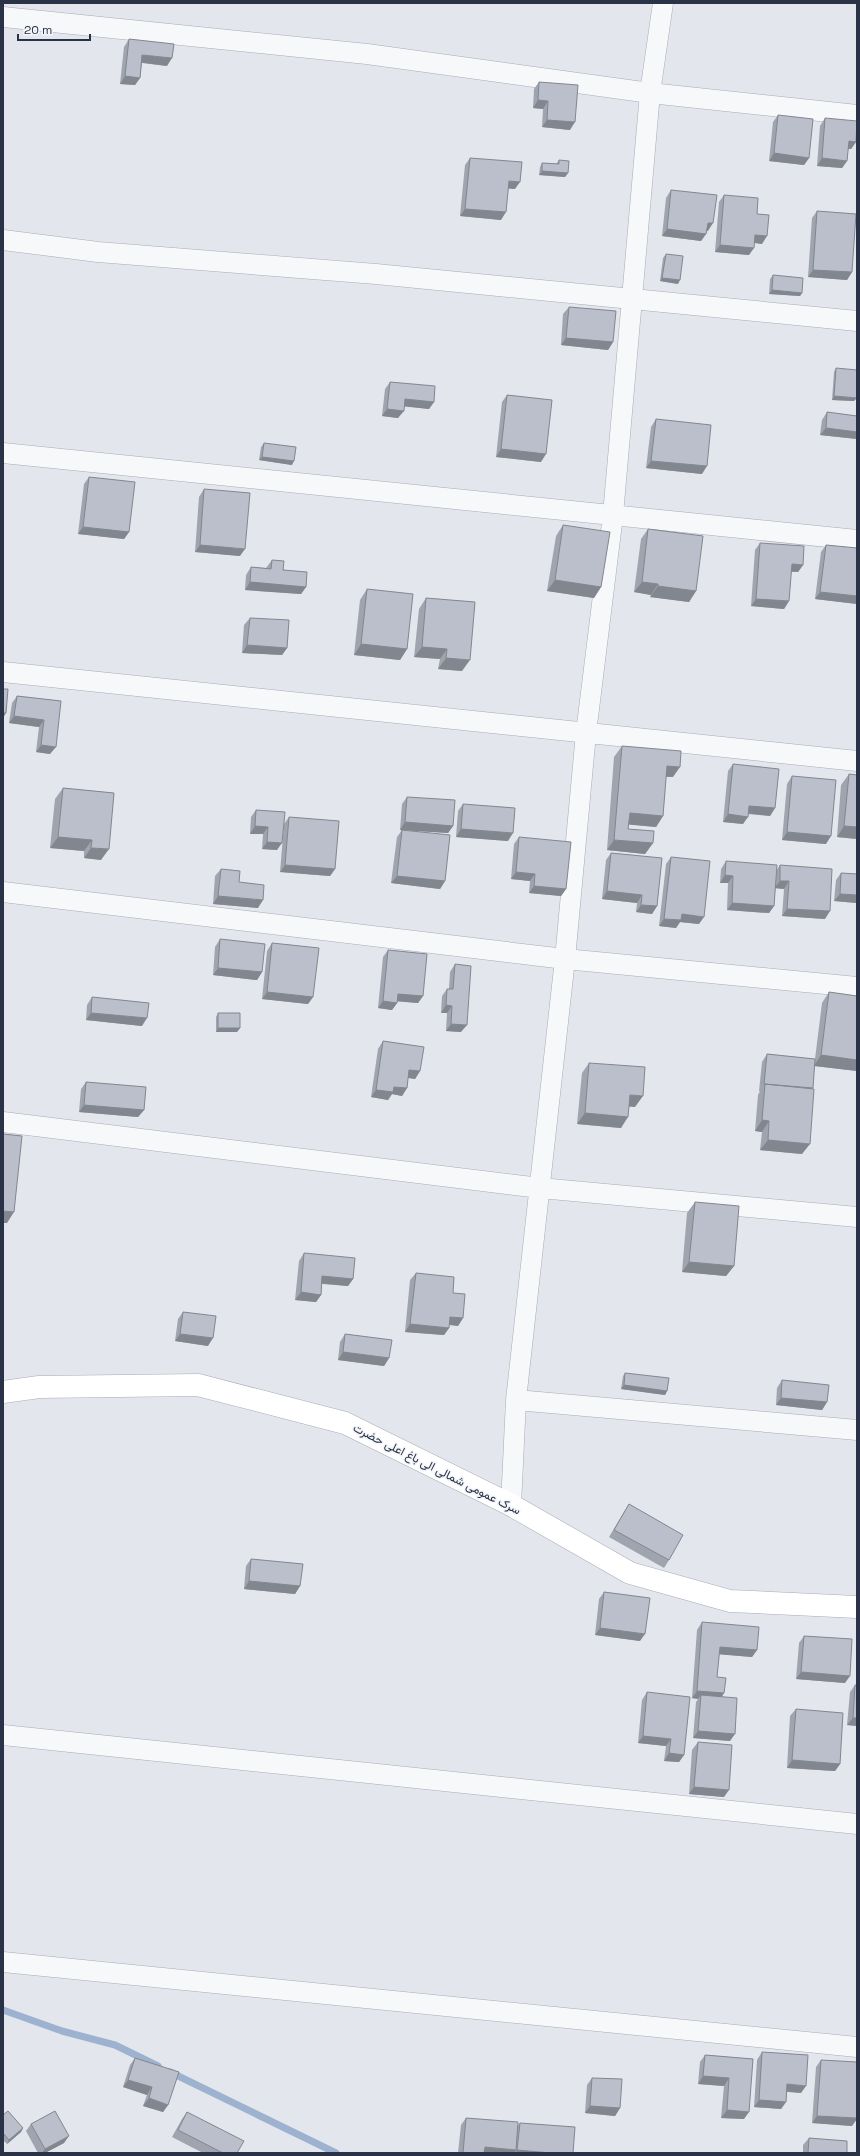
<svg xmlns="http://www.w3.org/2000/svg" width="860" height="2156" font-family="'Space Grotesk',Vazirmatn,sans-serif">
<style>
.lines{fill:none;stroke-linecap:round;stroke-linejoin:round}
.stream{stroke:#9cb2cf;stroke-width:7}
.street-casing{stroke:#a7acb7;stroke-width:21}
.secondary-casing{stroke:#a7acb7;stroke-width:23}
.street{stroke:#f7f8fa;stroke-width:20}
.secondary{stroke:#fff;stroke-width:22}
.wall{fill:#a0a4af}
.shaded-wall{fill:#82868e}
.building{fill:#babfcb;stroke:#82868e}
.labels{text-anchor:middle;stroke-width:3;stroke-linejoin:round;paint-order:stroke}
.street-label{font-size:12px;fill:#293246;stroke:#f3f5f9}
</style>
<rect width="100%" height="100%" fill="#e3e6ec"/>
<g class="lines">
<path class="stream" d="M3 2010 62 2031 115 2045 158 2066
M170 2072 336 2153"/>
<g class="street-casing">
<path id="street" d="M3 17 367 54 650 93 857 115
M3 240 98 252 376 274 857 321
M3 453 857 540
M3 672 857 761
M3 892 565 959 857 987
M3 1122 540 1188 857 1217
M516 1400 857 1430
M511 1505 516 1400 565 959 586 733 613 515 650 93 663 3
M3 1735 857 1824
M3 1962 857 2047"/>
</g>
<g class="secondary-casing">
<path id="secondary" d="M3 1392 39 1387 198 1385 345 1423 511 1505 630 1573 730 1601 857 1607"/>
</g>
<use href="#street" class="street"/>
<use href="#secondary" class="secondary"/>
</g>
<path class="wall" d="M129 39 167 66 142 63 140 78 135 85 120 84 124 47Z
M539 82 570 130 542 127 543 109 533 108 534 89Z
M778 115 809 158 804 165 769 161 773 122Z
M825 118 856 142 851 149H848L847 161 842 168 817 166 820 126Z
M470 158 515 189 508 188 501 220 460 216 465 165Z
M559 160 568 173 565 177 539 175 540 167 542 163 556 164Z
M671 190 708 231 707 230 706 234 701 241 662 236 666 198Z
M724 195 757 214 762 244 754 243 749 255 715 252 719 202Z
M817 211 852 272 847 280 808 277 812 218Z
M666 254 678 284 660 281 663 258Z
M773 275 802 293 800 296 769 294 770 279Z
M569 307 613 342 608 350 561 345 563 314Z
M836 368 854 401 832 400 834 372Z
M390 382 434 402 429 409 404 406 398 418 382 416 385 389Z
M507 395 541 462 496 457 502 402Z
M827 412 857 416V439L820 435 822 420Z
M656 419 702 474 646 468 651 427Z
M264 443 292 465 259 460 261 447Z
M89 477 129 532 124 539 78 534 84 484Z
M204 489 240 556 195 552 199 497Z
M563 525 601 587 594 598 547 591 556 536Z
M648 529 696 591 689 602 650 597 651 595 634 592 641 539Z
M760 543 803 565 798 572H791L789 601 784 609 751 606 755 550Z
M826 545 857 548V604L815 599 821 552Z
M272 560 306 587 301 594 245 590 246 575 251 567 266 568Z
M367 589 407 649 400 660 354 655 360 600Z
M426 598 462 671 438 669 440 659 414 657 419 609Z
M250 618 287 648 282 655 242 653 244 625Z
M17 696 61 701 50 754 36 752 39 727 9 723 12 703Z
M622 746 673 777H666L663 816 656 827 628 824V829L653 843 645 854 607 850 614 757Z
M733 764 775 808 770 816 748 814 743 824 723 822 728 771Z
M849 774 857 839 837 837 841 785Z
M792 776 826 844 782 840 787 784Z
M63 788 114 793 101 860 84 858V851L50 848 55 799Z
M407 797 453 826 448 833 404 830 445 881 440 889 391 883 397 837 402 830H400L402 804Z
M463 804 508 841 456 837 458 811Z
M256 810 285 812 277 850 262 849 263 834H250L251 817Z
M289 817 335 869 330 876 280 872 284 824Z
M519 837 566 889 561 896 529 893 530 881 511 879 514 844Z
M611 853 657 906 652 914 636 912 637 903 602 899 606 860Z
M671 857 699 924 680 922 676 928 659 926 666 864Z
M726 861 776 871 780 865 825 919 782 916 784 889 775 888 774 906 769 913 727 910 728 883H720L721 869Z
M221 869 258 908 213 904 215 876Z
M841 873 857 874V903L834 901 836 880Z
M220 939 262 972 257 980 213 975 215 947Z
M272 943 313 997 308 1004 262 999 267 951Z
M388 950 423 996 418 1003 397 1001V1003L392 1010 378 1008 383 957Z
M455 964 461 1032 446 1031 447 1013H441L442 996 447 989H449L450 972Z
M829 992 857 996V1071L815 1066 802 1154 760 1150 762 1132 755 1131 758 1095 760 1091H759L762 1062 767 1054 815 1059 822 1003Z
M92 997 142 1026 86 1020 87 1005Z
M218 1013 240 1028 237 1032H216V1017Z
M383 1041 420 1071 415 1079 408 1078 407 1088 402 1096 392 1094 388 1100 371 1097 378 1049Z
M589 1063 635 1107 629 1106 621 1128 577 1124 582 1073Z
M86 1082 144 1110 138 1117 79 1112 81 1089Z
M695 1202 734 1266 726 1276 682 1272 687 1213Z
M304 1253 353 1279 348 1286 322 1284 321 1295 316 1302 295 1300 299 1261Z
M416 1273 453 1293 463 1318 458 1326 449 1325V1328L444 1335 405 1332 410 1280Z
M183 1312 208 1346 175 1341 178 1319Z
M345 1334 389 1358 384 1366 338 1360 340 1342Z
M625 1373 667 1391 665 1395 621 1389 623 1376Z
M782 1380 827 1402 822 1410 776 1405 777 1388Z
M629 1504 669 1560 664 1568 609 1537 624 1512Z
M251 1559 300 1586 295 1594 244 1589 246 1566Z
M604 1592 640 1641 595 1635 599 1599Z
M702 1622 757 1650 752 1657 719 1654 717 1677 724 1693 722 1697 730 1741 693 1738 696 1702 698 1699 692 1698 697 1630Z
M804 1636 845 1683 796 1679 799 1643Z
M855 1685 857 1726 847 1725 850 1692Z
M647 1692 684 1755 679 1762 664 1761 666 1746 638 1743 642 1700Z
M796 1709 840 1764 835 1771 787 1768 790 1716Z
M698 1742 724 1797 689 1794 692 1750Z
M762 2052 801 2093 787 2092 786 2102 781 2109 754 2107 757 2060Z
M705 2055 753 2059 744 2119 721 2118 724 2086 698 2084 700 2062Z
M135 2058 168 2105 163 2112 143 2106 147 2095 123 2087 130 2065Z
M821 2060 852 2126 812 2123 816 2067Z
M592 2078 620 2108 615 2116 585 2113 587 2085Z
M187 2112 237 2153H203L172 2137 182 2119Z
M3 2115 23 2128 21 2132 7 2144 3 2140Z
M466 2118 518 2125 520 2123 573 2153H458L461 2125Z
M31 2124 64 2143 45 2153H38L26 2131Z
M809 2138 847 2153H803V2145Z"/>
<path class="shaded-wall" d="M142 55 172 58 167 66 137 62Z
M125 76 140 78 135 85 120 84Z
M538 100 548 101 543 109 533 108Z
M547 120 575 122 570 130 542 127Z
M849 141 856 142 851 149H844Z
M774 153 809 158 804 165 769 161Z
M822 158 847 161 842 168 817 166Z
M542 171 568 173 565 177 539 175Z
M509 181 520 182 515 189 503 188Z
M465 209 506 212 501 220 460 216Z
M708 223H713L708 231 702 230Z
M667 229 706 234 701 241 662 236Z
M755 235 767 236 762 244 750 242Z
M720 245 754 248 749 255 715 252Z
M813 270 852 272 847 280 808 277Z
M662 278 680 280 678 284 660 281Z
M772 290 802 293 800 296 769 294Z
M566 338 613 342 608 350 561 345Z
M834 396 857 398 854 401 832 400Z
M405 399 434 402 429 409 400 406Z
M387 409 404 411 398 418 382 416Z
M826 428 857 432V439L820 435Z
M501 449 546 454 541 462 496 457Z
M262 457 294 461 292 465 259 460Z
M651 461 707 466 702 474 646 468Z
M83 527 129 532 124 539 78 534Z
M200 545 245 549 240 556 195 552Z
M792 564 803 565 798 572 786 571Z
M555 580 601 587 594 598 547 591Z
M250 582 306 587 301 594 245 590Z
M642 582 658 584 651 595 634 592Z
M658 586 696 591 689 602 650 597Z
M820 592 857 596V604L815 599Z
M756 599 789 601 784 609 751 606Z
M361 644 407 649 400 660 354 655Z
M247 645 287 648 282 655 242 653Z
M422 647 447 649 440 659 414 657Z
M446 658 470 660 462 671 438 669Z
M4 713H6L3 718Z
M14 716 44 720 39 727 9 723Z
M41 745 56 747 50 754 36 752Z
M667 766 680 767 673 777 660 776Z
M749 806 775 808 770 816 744 813Z
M630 813 663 816 656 827 622 824Z
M728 814 748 817 743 824 723 822Z
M405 822 453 826 448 833 400 830Z
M255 826 268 827 263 834H250Z
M844 826 857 827V839L837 837Z
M461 829 513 833 508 841 456 837Z
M787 832 831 836 826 844 782 840Z
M58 837 92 840 84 851 50 848Z
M614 840 653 843 645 854 607 850Z
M267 842 282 843 277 850 262 849Z
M91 848 109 849 101 860 84 858Z
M285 865 335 869 330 876 280 872Z
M516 872 535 874 530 881 511 879Z
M725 875 733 876 728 883H720Z
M397 876 445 881 440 889 391 883Z
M780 881H789L784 889 774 888Z
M534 886 566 889 561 896 529 893Z
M607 891 642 895 637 903 602 899Z
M840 894 857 895V903L834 901Z
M218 896 263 900 258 908 213 904Z
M732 903 774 906 769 913 727 910Z
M641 905 657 906 652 914 636 912Z
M787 909 830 911 825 919 782 916Z
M682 914 704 917 699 924 680 922 676 928 659 926 664 919Z
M218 968 262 972 257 980 213 975Z
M267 992 313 997 308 1004 262 999Z
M398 994 423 996 418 1003 393 1001Z
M383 1001 397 1003 392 1010 378 1008Z
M446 1005 452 1006 447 1013H441Z
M91 1013 147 1018 142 1026 86 1020Z
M451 1024 467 1025 461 1032 446 1031Z
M218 1028H240L237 1032H216Z
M821 1055 857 1060V1071L814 1066Z
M409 1070 420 1071 415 1079 404 1077Z
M394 1087 407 1088 402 1096 392 1094 388 1100 371 1097 376 1090Z
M630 1095 643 1096 635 1107 623 1106Z
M84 1105 144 1110 138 1117 79 1112Z
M585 1113 628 1117 621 1128 577 1124Z
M762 1120 769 1121 762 1132 755 1131Z
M768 1140 810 1144 802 1154 760 1150Z
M3 1211 14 1212 7 1223H3Z
M689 1262 734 1266 726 1276 682 1272Z
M322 1276 353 1279 348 1286 317 1283Z
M301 1292 321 1295 316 1302 295 1300Z
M450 1317 463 1318 458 1326 445 1324Z
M410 1324 449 1328 444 1335 405 1332Z
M180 1334 213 1338 208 1346 175 1341Z
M343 1352 389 1358 384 1366 338 1360Z
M624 1385 667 1391 665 1395 621 1389Z
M781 1398 827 1402 822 1410 776 1405Z
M249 1581 300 1586 295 1594 244 1589Z
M600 1628 645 1634 640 1641 595 1635Z
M720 1647 757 1650 752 1657 715 1654Z
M801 1672 850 1676 845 1683 796 1679Z
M697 1691 724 1693 719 1700 701 1695 698 1699 692 1698Z
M853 1718H857V1726L847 1725Z
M698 1731 735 1734 730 1741 693 1738Z
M643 1736 671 1739 666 1746 638 1743Z
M669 1753 684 1755 679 1762 664 1761Z
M792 1760 840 1764 835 1771 787 1768Z
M694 1787 729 1790 724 1797 689 1794Z
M703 2076 729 2078 724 2086 698 2084Z
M128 2080 152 2087 147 2095 123 2087Z
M787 2084 806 2086 801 2093 782 2091Z
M149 2098 168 2105 163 2112 143 2106Z
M759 2100 786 2102 781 2109 754 2107Z
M590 2106 620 2108 615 2116 585 2113Z
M727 2110 749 2112 744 2119 721 2118Z
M817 2116 857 2118V2119L852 2126 812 2123Z
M23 2128 21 2132 7 2144 9 2140Z
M69 2136 64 2143 45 2153H42L45 2149Z
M485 2147 516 2150 514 2153H481Z
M517 2150 551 2153H515Z"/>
<path class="building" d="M129 39 174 44 172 58 142 55 140 78 125 76Z
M539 82 578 85 575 122 547 120 548 101 538 100Z
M778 115 813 119 809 158 774 153Z
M825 118 857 121 856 142 849 141 847 161 822 158Z
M470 158 522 162 520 182 509 181 506 212 465 209Z
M559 160 569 161 568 173 542 171V163L559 164Z
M671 190 717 195 713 223H708L706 234 667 229Z
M724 195 758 198 757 214 769 215 767 236 755 235 754 248 720 245Z
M817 211 856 214 852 272 813 270Z
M666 254 683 256 680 280 662 278Z
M773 275 803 278 802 293 772 290Z
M569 307 616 311 613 342 566 338Z
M836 368 857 370V398L834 396Z
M390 382 435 386 434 402 405 399 404 411 387 409Z
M507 395 552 400 546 454 501 449Z
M827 412 857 416V432L826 428Z
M656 419 711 425 707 466 651 461Z
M264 443 296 447 294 461 262 457Z
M89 477 135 482 129 532 83 527Z
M204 489 250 493 245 549 200 545Z
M563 525 610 532 601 587 555 580Z
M648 529 703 536 696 591 658 586V584L642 582Z
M760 543 804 546 803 565 792 564 789 601 756 599Z
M826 545 857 548V596L820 592Z
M272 560 284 561 283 570 307 572 306 587 250 582 251 567 271 569Z
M367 589 413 594 407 649 361 644Z
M426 598 475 602 470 660 446 658 447 649 422 647Z
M250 618 289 620 287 648 247 645Z
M3 689H8L6 713H4L3 719Z
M17 696 61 701 56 747 41 745 44 720 14 716Z
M622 746 681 751 680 767 667 766 663 816 630 813 628 829 654 831 653 843 614 840Z
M733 764 779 769 775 808 749 806 748 817 728 814Z
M849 774 857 775V827L844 826Z
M792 776 836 780 831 836 787 832Z
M63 788 114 793 109 849 91 848 92 840 58 837Z
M407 797 455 800 453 826 405 822Z
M463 804 515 808 513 833 461 829Z
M256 810 285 812 282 843 267 842 268 827 255 826Z
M289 817 339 821 335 869 285 865Z
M402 830 450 835 445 881 397 876Z
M519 837 571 842 566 889 534 886 535 874 516 872Z
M611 853 662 858 657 906 641 905 642 895 607 891Z
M671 857 710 861 704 917 682 914 681 920 664 919Z
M726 861 777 865 774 906 732 903 733 876 725 875Z
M780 865 832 869 830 911 787 909 789 881H780Z
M221 869 240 871 239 882 264 885 263 900 218 896Z
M841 873 857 874V895L840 894Z
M220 939 265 944 262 972 218 968Z
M272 943 319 948 313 997 267 992Z
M388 950 427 954 423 996 398 994 397 1003 383 1001Z
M455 964 471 966 467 1025 451 1024 452 1006 446 1005 447 989H453Z
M829 992 857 996V1060L821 1055Z
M92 997 149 1003 147 1018 91 1013Z
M218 1013H240V1028H218Z
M383 1041 424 1047 420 1071 409 1070 407 1088 394 1087 393 1092 376 1090Z
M767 1054 815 1059 813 1088 764 1084Z
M589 1063 645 1067 643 1096 630 1095 628 1117 585 1113Z
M86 1082 146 1087 144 1110 84 1105Z
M765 1084 814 1089 810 1144 768 1140 769 1121 762 1120Z
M3 1134 22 1136 14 1212 3 1211Z
M695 1202 739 1206 734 1266 689 1262Z
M304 1253 355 1258 353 1279 322 1276 321 1295 301 1292Z
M416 1273 454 1277 453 1293 465 1294 463 1318 450 1317 449 1328 410 1324Z
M183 1312 216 1316 213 1338 180 1334Z
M345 1334 392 1340 389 1358 343 1352Z
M625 1373 669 1378 667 1391 624 1385Z
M782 1380 829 1385 827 1402 781 1398Z
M629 1504 683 1535 669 1560 614 1530Z
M251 1559 303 1564 300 1586 249 1581Z
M604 1592 650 1598 645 1634 600 1628Z
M702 1622 759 1627 757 1650 720 1647 717 1677 726 1678 724 1693 697 1691Z
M804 1636 852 1639 850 1676 801 1672Z
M855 1685H857V1718H853Z
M647 1692 690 1697 684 1755 669 1753 671 1739 643 1736Z
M701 1695 737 1698 735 1734 698 1731Z
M796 1709 843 1713 840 1764 792 1760Z
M698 1742 732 1745 729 1790 694 1787Z
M762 2052 808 2055 806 2086 787 2084 786 2102 759 2100Z
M705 2055 753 2059 749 2112 727 2110 729 2078 703 2076Z
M135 2058 179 2072 168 2105 149 2098 152 2087 128 2080Z
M821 2060 857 2062V2118L817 2116Z
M592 2078 622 2079 620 2108 590 2106Z
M8 2111 23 2128 9 2140 3 2133V2115Z
M55 2111 69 2136 45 2149 31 2124Z
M187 2112 244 2141 237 2153H223L178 2130Z
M466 2118 518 2122 516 2150 485 2147 484 2153H463Z
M520 2123 575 2127 573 2153H551L517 2150Z
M809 2138 847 2141V2153H808Z"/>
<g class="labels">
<g class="street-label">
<text transform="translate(437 1469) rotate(27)" y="4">سرک عمومی شمالی الی باغ اعلی حضرت</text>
</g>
</g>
<rect width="860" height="2156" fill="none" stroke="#293246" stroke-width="8"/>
<path d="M18 34v6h72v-6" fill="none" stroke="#293246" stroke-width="2"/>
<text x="24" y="34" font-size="12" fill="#293246" stroke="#f3f5f9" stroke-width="3" paint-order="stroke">20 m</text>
</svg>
